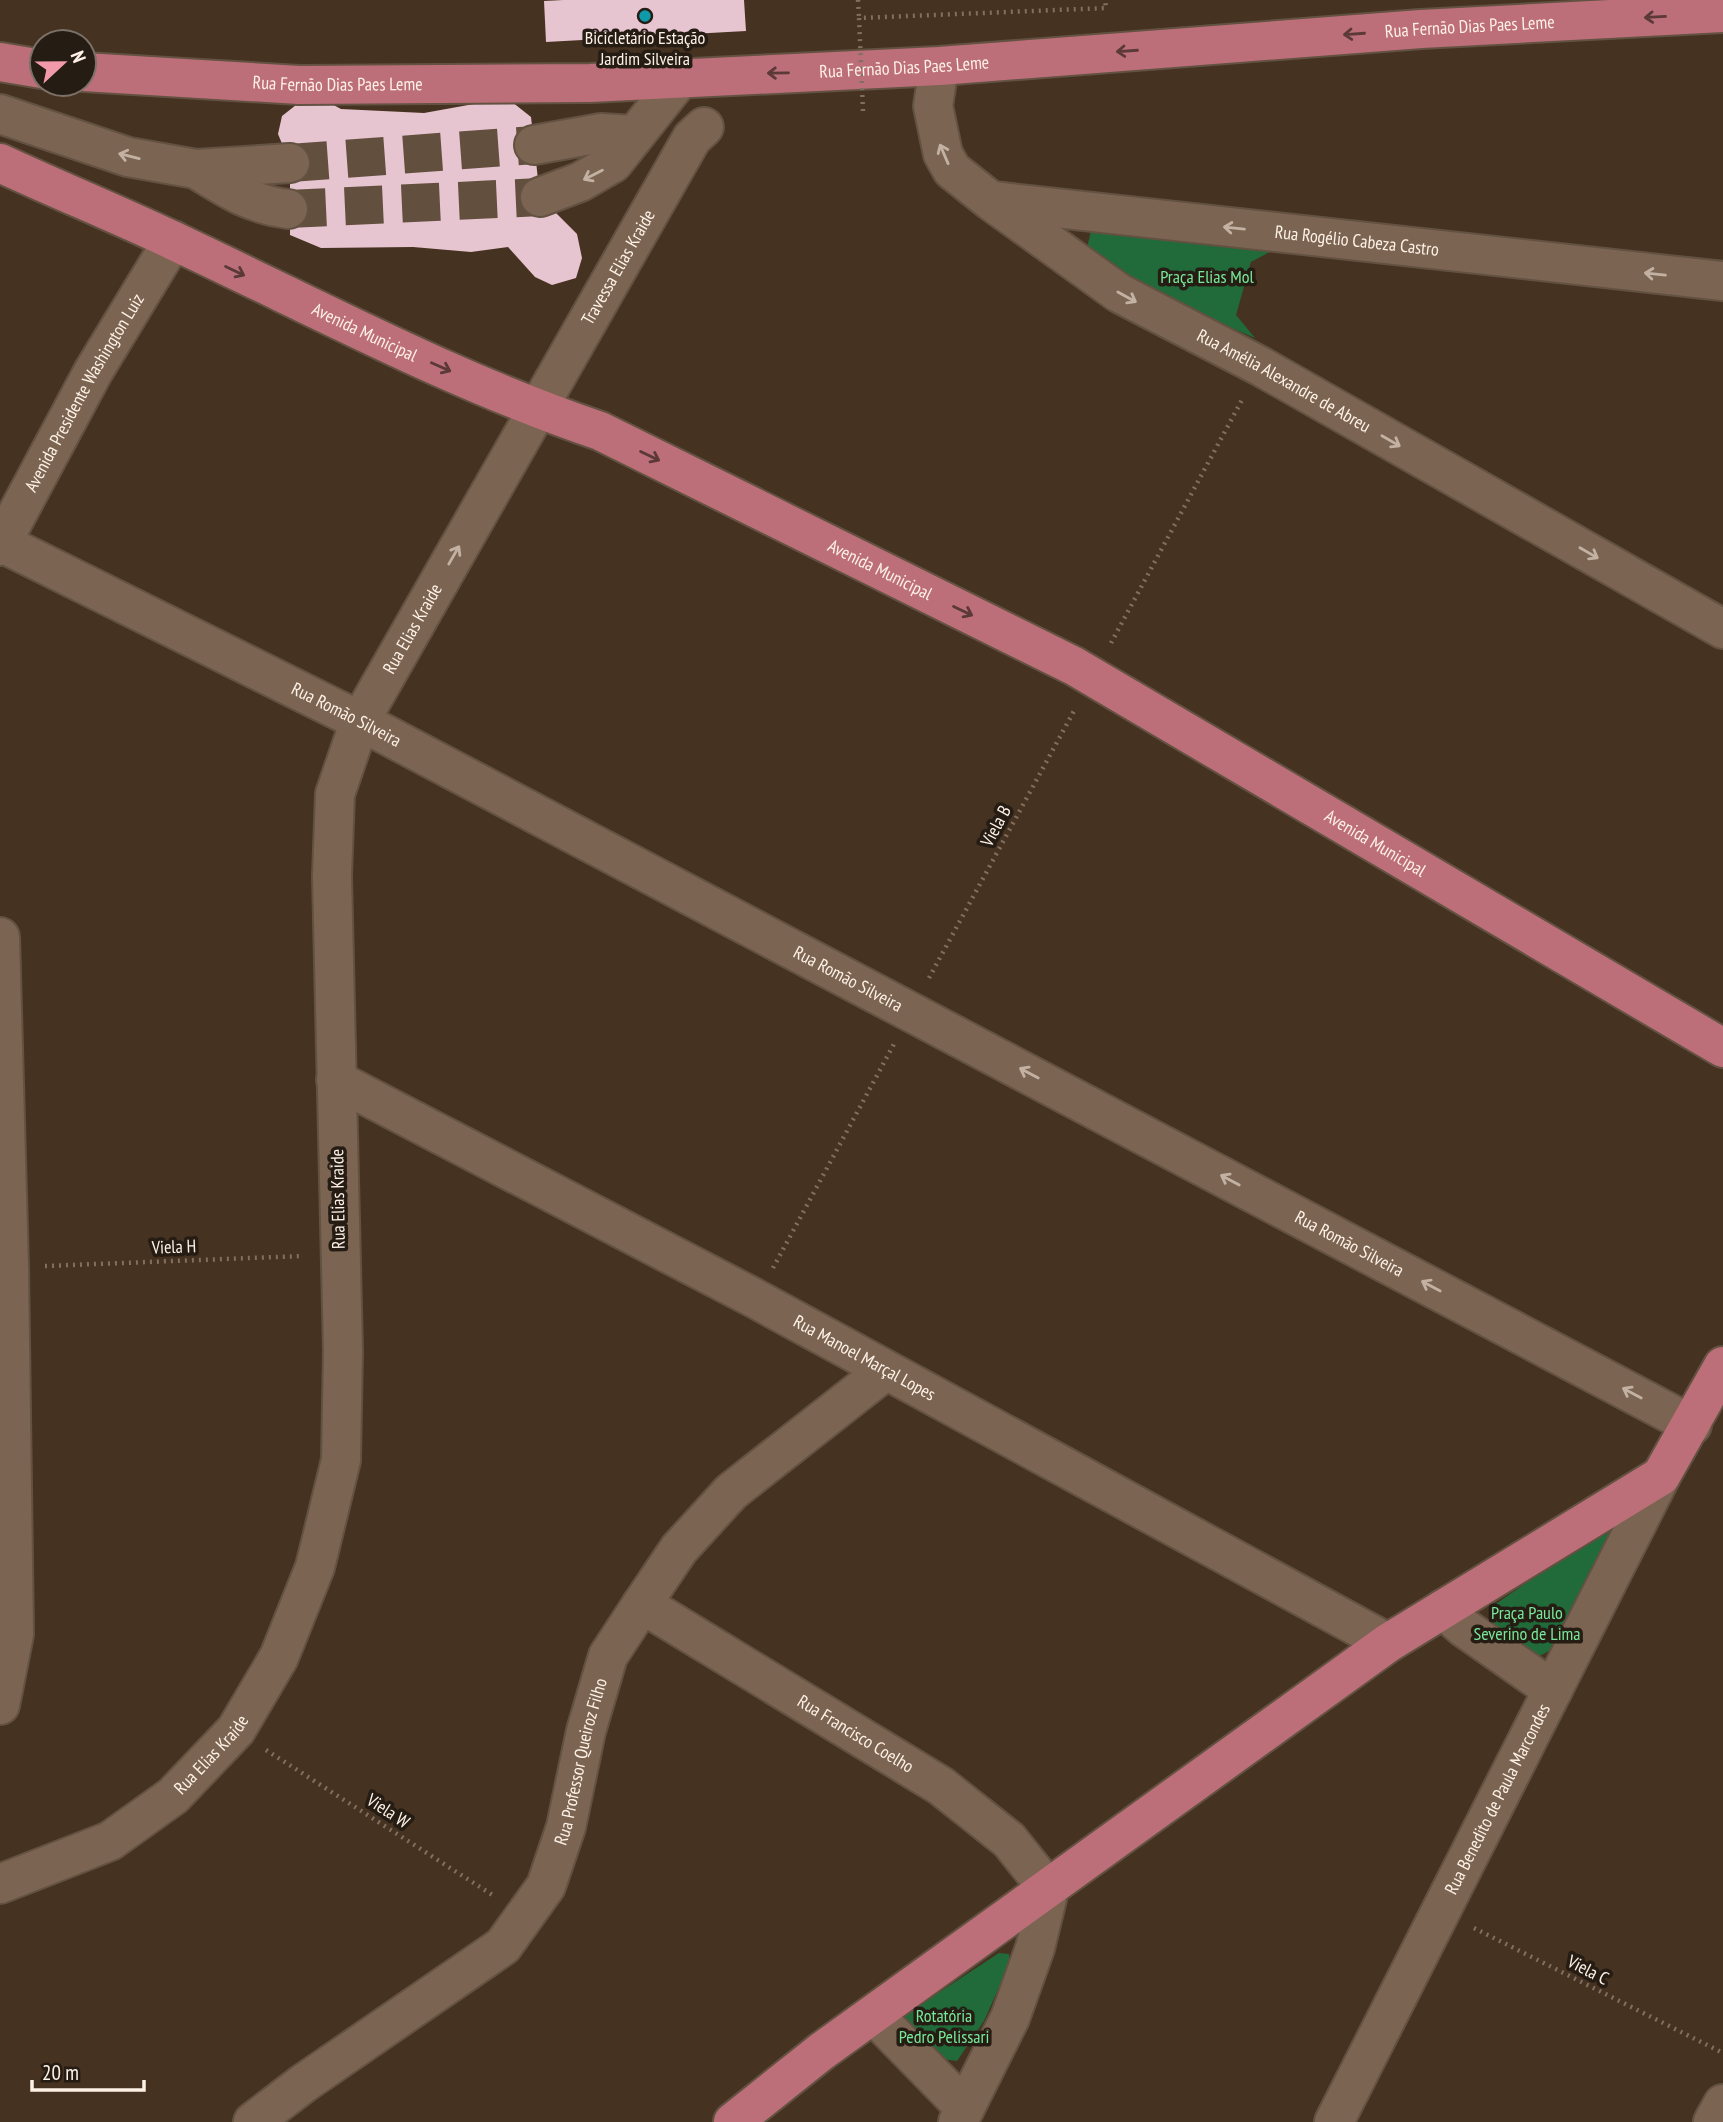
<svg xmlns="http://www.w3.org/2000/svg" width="1723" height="2122" font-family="'PT Sans Narrow',sans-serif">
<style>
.green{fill:#216a3a}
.building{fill:#e6c4d0}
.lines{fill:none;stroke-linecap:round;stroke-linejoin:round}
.minor-tunnel{stroke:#624f3e;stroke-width:38;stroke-dasharray:38 19;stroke-linecap:butt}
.minor-casing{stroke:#635142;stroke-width:42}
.major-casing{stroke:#635142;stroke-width:42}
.path{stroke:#816f60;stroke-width:4.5;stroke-dasharray:2 5;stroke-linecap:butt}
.minor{stroke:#7b6451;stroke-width:38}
.major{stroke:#bc6f79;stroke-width:38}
.path-bridge{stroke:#816f60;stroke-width:4.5;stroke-dasharray:2 5;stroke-linecap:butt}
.oneway{stroke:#5a3937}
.oneway2{stroke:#c3b2a3}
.culture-dot{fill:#0f9aa8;stroke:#251c14;stroke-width:2.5}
.labels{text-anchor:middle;stroke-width:7;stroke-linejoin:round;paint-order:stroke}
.street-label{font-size:18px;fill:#fef1e6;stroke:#251c14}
.poi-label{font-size:18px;fill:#fef1e6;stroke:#251c14}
.park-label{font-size:18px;fill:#78e899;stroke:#251c14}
</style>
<rect width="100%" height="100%" fill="#463220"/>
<path class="green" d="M1092 226 1279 247 1251 262 1236 315 1255 338 1145 291 1085 257Z
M1616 1527 1612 1544 1549 1651 1532 1660 1490 1631V1608L1602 1530Z
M999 1953 1009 1954 1010 1963 984 2021 957 2061 928 2057 902 2023 906 2014Z"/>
<path class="building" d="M563 0H744L746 31 546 42 544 1Z
M507 98 531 117 540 197 577 234 582 258 576 278 552 285 535 277 508 247 471 252 413 247 321 248 290 235V163L278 134 282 116 296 105 313 101 328 102 341 109 424 113Z"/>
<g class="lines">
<path class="minor-tunnel" d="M290 163 534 145
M288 209 540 197"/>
<g class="minor-casing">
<g id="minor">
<path id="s1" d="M939 66 933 106 943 154 952 170 991 201 1119 293 1260 366 1723 629"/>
<path d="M0 114 128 157 196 169 290 163"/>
<path d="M534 145 601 133 634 135"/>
<path d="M196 169C226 188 252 205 288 209"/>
<path d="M540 197 580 182 613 163 682 76"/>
<path id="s2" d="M993 201 1723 281"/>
<path id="s3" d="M0 542 360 721 1692 1425"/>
<path id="s4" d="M0 546 93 372 173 240"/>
<path d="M0 937 9 1268 14 1634 0 1705"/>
<path id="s5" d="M336 1080 756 1299 1388 1643"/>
<path id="s6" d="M642 1604 941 1786 1009 1840 1049 1890 1035 1948 1010 2018 958 2122"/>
<path d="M1443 1609 1463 1627 1553 1690"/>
<path id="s7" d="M0 1884 110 1841 173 1796 236 1730 279 1657 315 1567 341 1460 343 1351 332 876 335 794 360 721 692 138 704 127"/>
<path d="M874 2015 965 2108"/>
<path id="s8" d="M253 2122 304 2083 503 1946 546 1886 566 1827 586 1731 608 1656 642 1604 679 1549 731 1492 885 1371"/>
<path id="s9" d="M1334 2122 1661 1476"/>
<path d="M1713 2122 1723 2104"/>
</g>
</g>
<g class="major-casing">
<g id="major">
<path d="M0 62 42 69"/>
<path id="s10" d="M84 72 299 85 590 83 939 66 1421 29 1723 13"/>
<path id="s11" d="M0 163C58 190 117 214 174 241 315 307 452 381 600 431L1074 666 1723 1048"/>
<path d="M733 2122 822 2051 1388 1643 1661 1476 1723 1366"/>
</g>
</g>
<path class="path" d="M858 0 859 18
M1111 643 1243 398
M929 978 1075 709
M45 1266 302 1256
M773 1268 894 1044
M266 1750 494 1896
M1474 1928 1723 2053"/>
<use href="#minor" class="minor"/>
<use href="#major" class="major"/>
<path class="path-bridge" d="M863 111 859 18 1106 8 1105 0"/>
</g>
<defs><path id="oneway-shaft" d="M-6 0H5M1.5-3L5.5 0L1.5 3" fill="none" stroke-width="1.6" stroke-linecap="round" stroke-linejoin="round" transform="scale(1.75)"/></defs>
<g class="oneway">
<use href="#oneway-shaft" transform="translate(1655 17) rotate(177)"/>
<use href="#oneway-shaft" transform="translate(1354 34) rotate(176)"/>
<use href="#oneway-shaft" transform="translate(1127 51) rotate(176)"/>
<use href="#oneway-shaft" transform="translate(778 73) rotate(179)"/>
<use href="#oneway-shaft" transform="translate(235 271) rotate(26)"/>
<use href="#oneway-shaft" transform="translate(441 367) rotate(24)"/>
<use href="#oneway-shaft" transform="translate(650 456) rotate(26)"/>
<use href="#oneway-shaft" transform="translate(963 611) rotate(26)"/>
</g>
<g class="oneway2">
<use href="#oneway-shaft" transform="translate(944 154) rotate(-113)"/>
<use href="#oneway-shaft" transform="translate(129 156) rotate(-166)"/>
<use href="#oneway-shaft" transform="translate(593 175) rotate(153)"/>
<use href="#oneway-shaft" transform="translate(1234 228) rotate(-174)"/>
<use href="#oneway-shaft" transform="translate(1655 274) rotate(-174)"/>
<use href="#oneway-shaft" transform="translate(1127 297) rotate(29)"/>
<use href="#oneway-shaft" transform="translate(1391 441) rotate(30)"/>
<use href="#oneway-shaft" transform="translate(1589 553) rotate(30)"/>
<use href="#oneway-shaft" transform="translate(454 555) rotate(-60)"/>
<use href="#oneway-shaft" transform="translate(1029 1073) rotate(-152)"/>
<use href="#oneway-shaft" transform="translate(1230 1180) rotate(-152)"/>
<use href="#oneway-shaft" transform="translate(1431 1286) rotate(-152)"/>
<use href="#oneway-shaft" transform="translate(1632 1393) rotate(-152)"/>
</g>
<circle class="culture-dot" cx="645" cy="16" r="7"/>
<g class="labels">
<g class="street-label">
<text dy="6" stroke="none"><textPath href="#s10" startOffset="1388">Rua Fernão Dias Paes Leme</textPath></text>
<text dy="6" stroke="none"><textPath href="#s10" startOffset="821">Rua Fernão Dias Paes Leme</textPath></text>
<text dy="6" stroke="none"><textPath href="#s10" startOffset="254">Rua Fernão Dias Paes Leme</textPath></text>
<text dy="6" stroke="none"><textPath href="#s2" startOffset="366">Rua Rogélio Cabeza Castro</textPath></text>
<text dy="6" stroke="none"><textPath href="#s7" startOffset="1844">Travessa Elias Kraide</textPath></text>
<text dy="6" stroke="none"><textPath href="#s11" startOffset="402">Avenida Municipal</textPath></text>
<text dy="6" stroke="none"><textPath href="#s1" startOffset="502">Rua Amélia Alexandre de Abreu</textPath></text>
<text dy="6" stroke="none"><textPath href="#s4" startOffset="175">Avenida Presidente Washington Luiz</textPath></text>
<text dy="6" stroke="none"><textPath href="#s11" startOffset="970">Avenida Municipal</textPath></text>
<text dy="6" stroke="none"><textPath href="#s7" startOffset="1428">Rua Elias Kraide</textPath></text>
<text dy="6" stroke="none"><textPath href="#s3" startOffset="387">Rua Romão Silveira</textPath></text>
<text transform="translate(996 826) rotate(-62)" y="6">Viela B</text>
<text dy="6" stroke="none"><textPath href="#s11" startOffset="1536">Avenida Municipal</textPath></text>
<text dy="6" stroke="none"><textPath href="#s3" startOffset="954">Rua Romão Silveira</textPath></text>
<text transform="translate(338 1199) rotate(-91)" y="6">Rua Elias Kraide</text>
<text dy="6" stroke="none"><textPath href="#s3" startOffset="1521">Rua Romão Silveira</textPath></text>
<text transform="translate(174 1247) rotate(-2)" y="6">Viela H</text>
<text dy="6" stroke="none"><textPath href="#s5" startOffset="597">Rua Manoel Marçal Lopes</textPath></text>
<text dy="6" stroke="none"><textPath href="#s6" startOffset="250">Rua Francisco Coelho</textPath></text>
<text dy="6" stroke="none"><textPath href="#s7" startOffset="252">Rua Elias Kraide</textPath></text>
<text dy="6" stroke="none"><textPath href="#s8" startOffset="509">Rua Professor Queiroz Filho</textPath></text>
<text dy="6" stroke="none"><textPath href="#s9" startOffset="362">Rua Benedito de Paula Marcondes</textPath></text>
<text transform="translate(388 1811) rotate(33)" y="6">Viela W</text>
<text transform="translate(1588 1970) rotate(27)" y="6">Viela C</text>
</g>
<g class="poi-label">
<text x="645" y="44">Bicicletário Estação<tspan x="645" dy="21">Jardim Silveira</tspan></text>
</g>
<g class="park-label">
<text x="1207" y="283">Praça Elias Mol</text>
<text x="1527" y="1619">Praça Paulo<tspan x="1527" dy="21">Severino de Lima</tspan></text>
<text x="944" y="2022">Rotatória<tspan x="944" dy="21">Pedro Pelissari</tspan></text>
</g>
</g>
<g transform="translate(63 63) rotate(68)"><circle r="33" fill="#251c14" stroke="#7c7168" stroke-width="2"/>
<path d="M0-5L12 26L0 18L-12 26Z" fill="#f39aaa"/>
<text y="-10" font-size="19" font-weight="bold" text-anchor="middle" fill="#fef1e6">N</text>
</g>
<path d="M32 2080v10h112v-10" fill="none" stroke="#fef1e6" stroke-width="3.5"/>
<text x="42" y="2080" font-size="21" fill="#fef1e6" stroke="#251c14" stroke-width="5" paint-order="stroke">20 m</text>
</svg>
